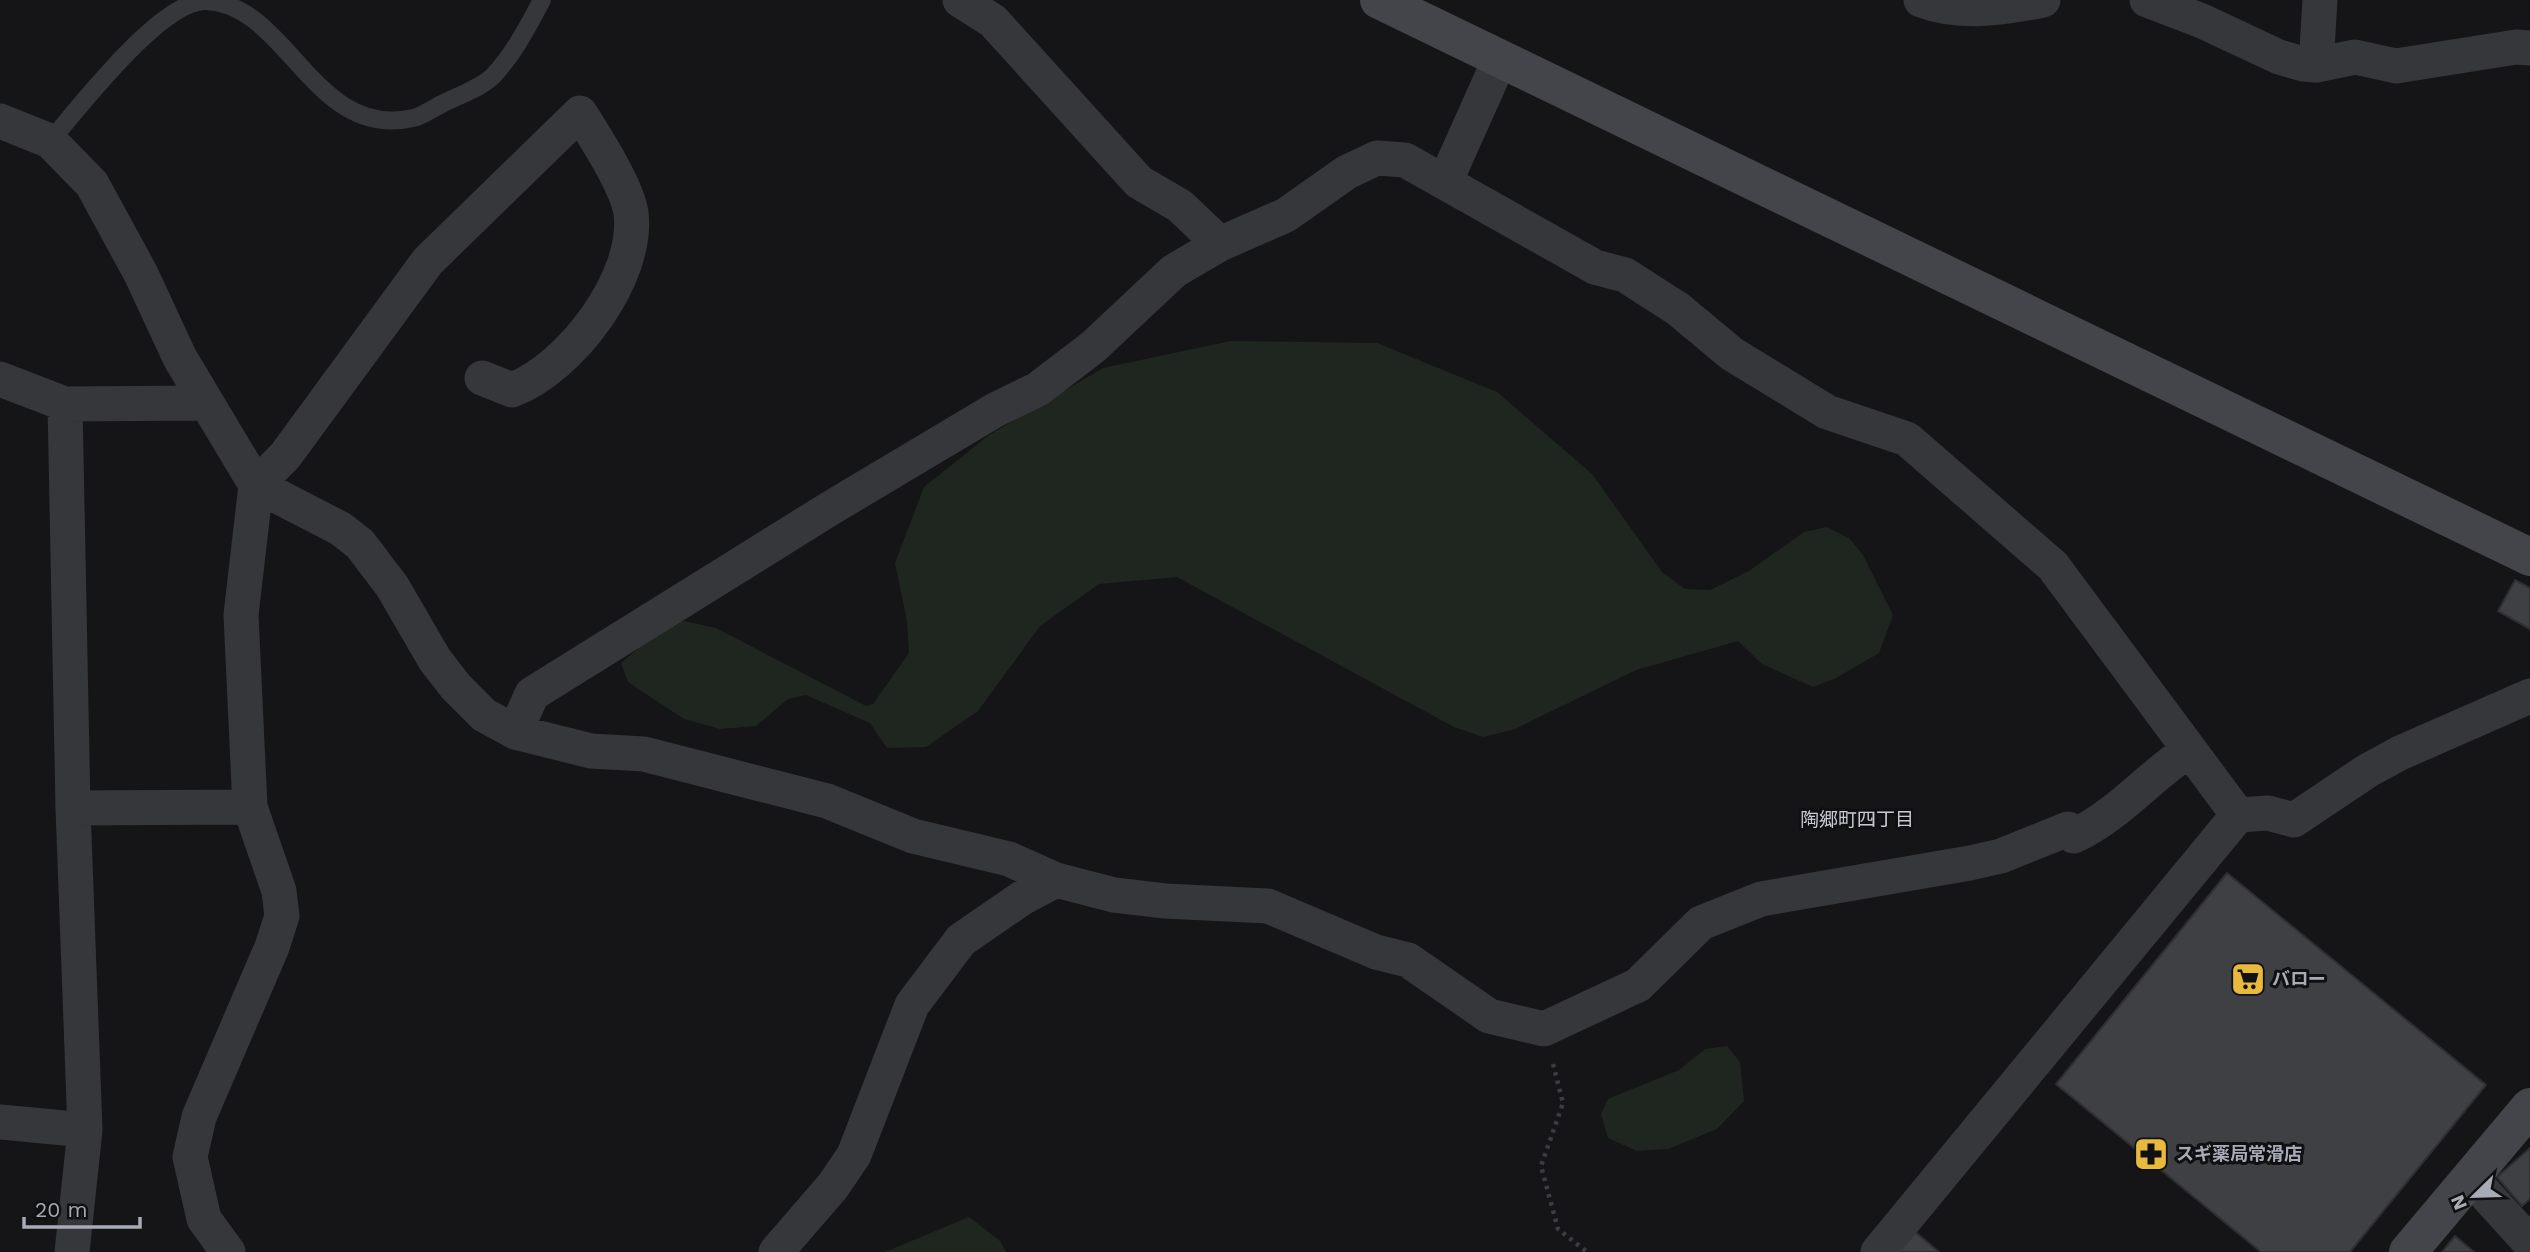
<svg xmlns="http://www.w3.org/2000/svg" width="2530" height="1252" font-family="'Work Sans','Noto Sans JP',sans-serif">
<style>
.green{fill:#1f2620}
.building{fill:#3f4044;stroke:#2f2f32;stroke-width:2}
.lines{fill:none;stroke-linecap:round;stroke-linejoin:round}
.path{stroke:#3c3d42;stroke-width:4.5;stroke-dasharray:3.5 5;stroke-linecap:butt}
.lane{stroke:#36373b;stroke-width:18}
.street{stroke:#36373b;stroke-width:35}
.secondary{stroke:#44454b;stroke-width:38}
.labels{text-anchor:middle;stroke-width:6;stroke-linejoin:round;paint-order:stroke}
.poi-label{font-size:18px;font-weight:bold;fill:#a7abb6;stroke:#101012;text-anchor:start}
.neighbourhood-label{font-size:19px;fill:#c8cad2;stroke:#101012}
</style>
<rect width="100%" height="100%" fill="#151517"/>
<path class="green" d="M1231 341 1377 343 1497 392 1592 474 1662 572 1685 589 1710 590 1749 571 1804 532 1827 527 1850 539 1863 555 1893 615 1879 653 1836 678 1813 687 1762 664 1738 641 1636 670 1515 729 1483 737 1454 727 1177 577 1099 584 1040 626 978 711 926 747 887 748 870 723 806 695 788 699 756 726 720 729 684 719 628 682 621 663 674 619 716 628 866 706 873 704 909 653 907 621 895 563 924 487 989 435 1103 368Z
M1727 1046 1740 1062 1744 1101 1717 1129 1668 1149 1637 1151 1608 1138 1601 1114 1608 1099 1679 1070 1705 1049Z
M969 1217 1000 1241 1006 1252H885Z"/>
<path class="building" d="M2515 580 2530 588V629L2498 611Z
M2227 873 2486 1085 2350 1252H2261L2056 1084Z
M2530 1148V1199L2522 1206 2497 1177Z
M1913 1230 1939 1252H1895Z
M2455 1236 2474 1252H2442Z"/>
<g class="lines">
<path class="path" d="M1553 1064 1563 1103 1541 1166 1558 1229 1587 1252"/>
<path class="lane" d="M50 141C80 107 161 0 206 1 288 4 314 141 413 118 423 116 433 108 442 104 457 96 481 88 493 76 514 54 528 26 542 0"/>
<path class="street" d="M960 0 993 21 1139 182 1180 206 1220 244
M1921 0C1960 15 2003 8 2043 0
M2147 0 2202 21 2279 57 2303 64 2316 65 2355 57 2396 66 2516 47 2530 48
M2316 65 2320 0
M0 121 50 141 92 184 141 274 180 358 256 485 341 529 360 544 392 586 435 660 456 687 484 715 515 732 591 751 644 754 827 801 913 836 1009 859 1056 880 1114 895 1165 901 1268 906 1376 952 1408 960 1489 1016 1544 1029 1638 985 1701 923 1761 899 1970 863 2001 856 2068 829 2074 836C2117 816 2149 777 2188 751
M1445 182 1500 59
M0 379 65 404 205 403
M65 404 73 808 85 1130 72 1252
M515 732 532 694 834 506 995 410 1038 389 1093 347 1174 271 1220 244 1286 215 1347 172 1377 158 1405 160 1595 267 1625 275 1678 309 1732 354 1827 412 1907 439 2053 566 2238 815
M73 808 250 807
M0 1122 85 1130
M2470 1177 2530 1243
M228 1252 204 1219 190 1157 199 1117 272 947 282 916 279 891 250 807 241 615 256 485 285 456 428 261 580 113C595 137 627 186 631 213 639 278 570 368 512 390L482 378
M776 1252 833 1186 854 1155 912 1005 961 940 1022 898 1056 880
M1878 1252 2238 815 2268 813 2294 820 2367 771 2400 753 2530 696"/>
<path class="secondary" d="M1379 0 2530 557
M2408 1252 2530 1107"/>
</g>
<defs>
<g id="supermarket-square" transform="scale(1.75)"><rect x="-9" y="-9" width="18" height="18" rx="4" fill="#e8b93c" stroke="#101012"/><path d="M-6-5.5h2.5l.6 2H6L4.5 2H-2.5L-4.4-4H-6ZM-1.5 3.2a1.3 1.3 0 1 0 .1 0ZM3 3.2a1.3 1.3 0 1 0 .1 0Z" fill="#111"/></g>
<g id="pharmacy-square" transform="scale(1.75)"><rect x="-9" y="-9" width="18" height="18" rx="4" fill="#e8b93c" stroke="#101012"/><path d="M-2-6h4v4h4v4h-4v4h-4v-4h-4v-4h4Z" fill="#111"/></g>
</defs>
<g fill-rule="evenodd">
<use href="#supermarket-square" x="2248" y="979"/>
<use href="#pharmacy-square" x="2151" y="1154"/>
</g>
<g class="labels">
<g class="poi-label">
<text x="2272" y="985">バロー</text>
<text x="2176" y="1160">スギ薬局常滑店</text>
</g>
<g class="neighbourhood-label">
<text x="1857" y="826">陶郷町四丁目</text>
</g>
</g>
<g transform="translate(2474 1196) rotate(247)" stroke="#101012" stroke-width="5" paint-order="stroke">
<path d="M0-5L12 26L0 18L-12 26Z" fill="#a7abb6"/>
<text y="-10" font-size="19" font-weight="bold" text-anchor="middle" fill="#a7abb6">N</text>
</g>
<path d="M24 1217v10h116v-10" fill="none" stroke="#a7abb6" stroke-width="3.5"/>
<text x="35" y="1217" font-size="21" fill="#a7abb6" stroke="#101012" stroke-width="5" paint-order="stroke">20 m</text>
</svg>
